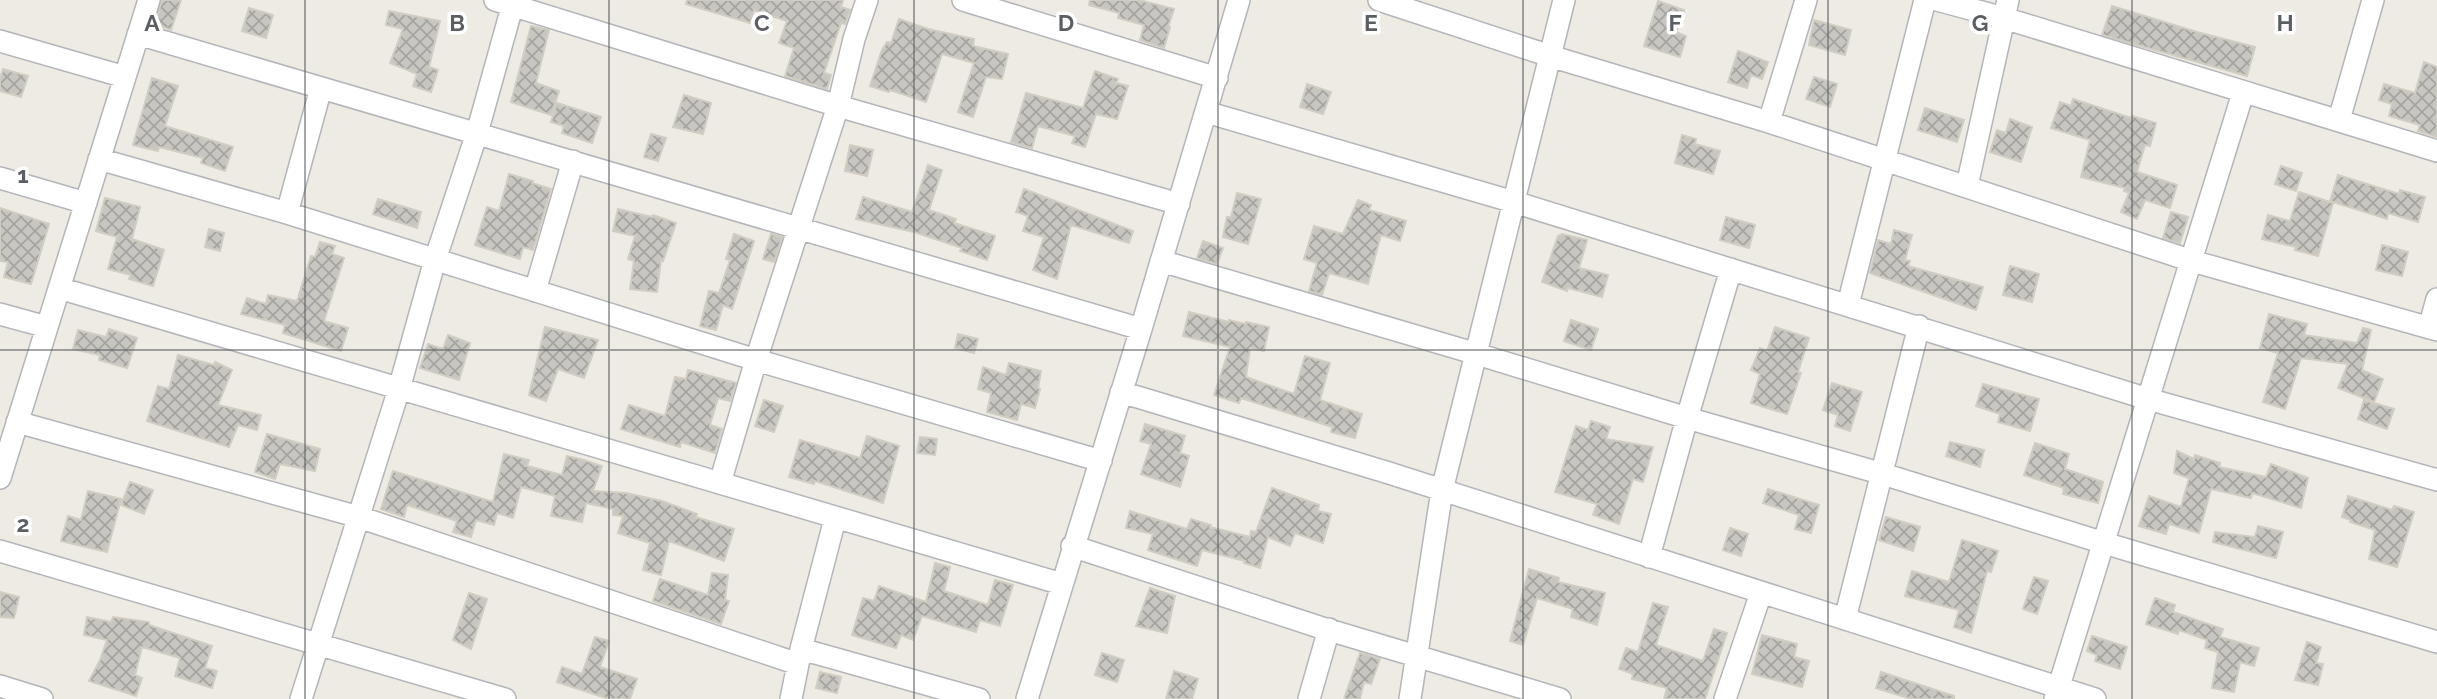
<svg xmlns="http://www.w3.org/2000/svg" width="2437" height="699" font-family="Raleway,sans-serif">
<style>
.building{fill:url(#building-cross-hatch);stroke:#d1cdc2;stroke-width:2}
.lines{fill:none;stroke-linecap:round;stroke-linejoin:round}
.minor-casing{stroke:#b4b5ba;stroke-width:24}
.minor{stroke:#fff;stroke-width:21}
.grid{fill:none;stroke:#5b5e63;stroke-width:2;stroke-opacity:0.55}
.grid-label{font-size:23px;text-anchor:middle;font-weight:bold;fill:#5b5e63;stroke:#fff;stroke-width:7;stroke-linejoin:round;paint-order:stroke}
</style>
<defs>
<pattern id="building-cross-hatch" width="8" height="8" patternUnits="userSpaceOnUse" patternTransform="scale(1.75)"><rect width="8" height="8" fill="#c8c6c0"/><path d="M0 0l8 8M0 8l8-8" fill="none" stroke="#a5a4a0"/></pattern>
</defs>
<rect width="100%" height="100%" fill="#edebe3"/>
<path class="building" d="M162 0H181L171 30 155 24Z
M687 0H843L841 7 850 10 845 24 841 23 824 73 831 75 827 89 785 76 794 48 779 43 787 21 754 10 750 23 686 4Z
M1090 0H1139L1174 9 1168 27H1170L1164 48 1140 40 1144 25 1118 18 1119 13 1089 5Z
M1658 1 1684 10 1676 32 1686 36 1680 57 1644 46Z
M2112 6 2197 32 2255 47 2247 76 2102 35Z
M249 8 273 15 266 38 242 31Z
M389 11 440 21 429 67 438 70 431 92 413 86 417 74 390 63 403 29 386 25Z
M899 19 928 29 974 39 973 46 1008 54 1002 79 986 77 973 117 958 112 974 63 942 54 926 102 890 90 889 92 870 86 882 50 887 42 891 43Z
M1814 20 1851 30 1845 55 1809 45Z
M531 26 549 30 536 83 559 91 551 115 511 102Z
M1738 51 1768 62 1762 79 1751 75 1747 88 1728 82Z
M2424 62 2437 67V137L2418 131 2420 125 2389 116 2392 104 2379 100 2384 84 2415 93Z
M3 69 28 76 21 97 0 91V79Z
M1095 71 1118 79 1116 83 1128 86 1117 119 1096 114 1085 147 1072 143 1075 136 1038 126 1032 148 1011 142 1026 93 1083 108Z
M1814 77 1837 84 1830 107 1806 99Z
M152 78 178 86 165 126 233 147 225 171 201 163 203 158 159 147 158 151 133 145Z
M1307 84 1331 92 1323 114 1300 107Z
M684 95 711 103 703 134 673 127Z
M2073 99 2131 118 2132 116 2156 123 2150 146 2145 145 2137 172 2177 185 2170 208 2145 200 2137 219 2121 212 2129 193 2124 191 2125 188 2081 177 2090 140 2051 128 2060 102 2071 106Z
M557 103 601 117 592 143 562 133 564 126 551 122Z
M1925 108 1964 120 1957 142 1918 130Z
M2010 119 2032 127 2021 162 1990 152 1997 130 2006 133Z
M651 134 666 138 658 161 644 157Z
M1682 135 1696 139 1695 144 1720 151 1713 174 1675 163Z
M850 145 873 150 867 176 845 171Z
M928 165 942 170 929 210 956 219 954 223 995 236 987 260 960 251 962 248 914 232 856 219 863 197 912 212Z
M2281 166 2302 173 2296 191 2275 184Z
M509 174 533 181 532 183 551 189 533 250 523 247 520 259 475 245 487 207 499 211Z
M2338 175 2399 194 2400 190 2425 197 2418 222 2388 213 2387 219 2330 201Z
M1024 189 1133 231 1129 243 1071 225 1057 279 1033 270 1044 237 1023 231 1028 216 1016 212Z
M2299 192 2333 203 2318 256 2295 250 2296 247 2262 239 2268 215 2290 221Z
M1237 193 1261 199 1248 244 1223 237 1227 217H1231Z
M105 198 140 207 132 239 164 250 153 286 129 279 131 275 108 269 117 237 96 231Z
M378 199 421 212 417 228 373 214Z
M1358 200 1371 205 1369 210 1406 221 1400 241 1381 235 1368 284 1329 273 1322 295 1309 291 1317 263 1304 259 1314 226 1343 234Z
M0 208 49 224 31 284 4 277 8 262 0 261Z
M618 209 652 217 653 215 676 223 663 261 661 260 657 292 630 289 634 261 628 259 635 236 613 231Z
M2171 212 2188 217 2180 243 2163 238Z
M1726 217 1755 225 1749 248 1720 240Z
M209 229 224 233 220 251 205 247Z
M1894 230 1912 235 1905 260 1910 261 1908 266 1983 287 1976 310 1870 273 1878 240 1891 244Z
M734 234 754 241 732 309 723 305 716 330 700 326 709 291 719 293 730 260 726 259Z
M771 234 782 237 774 262 763 259Z
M1562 234 1587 240 1579 268 1608 275 1602 297 1568 288 1567 291 1542 282 1558 236Z
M1203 241 1223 248 1217 264 1197 258Z
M320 242 335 246 332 254 344 258 324 321 348 328 341 351 283 333 285 325 241 314 247 298 266 304 268 295 297 301 311 256 315 257Z
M2382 245 2408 252 2402 276 2376 270Z
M2010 266 2039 274 2032 302 2003 295Z
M1189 312 1229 322V320L1246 324V322L1269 327 1264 351 1250 348 1246 377 1294 394 1305 356 1330 363 1320 400 1362 414 1355 438 1331 432 1332 427 1241 398 1239 403 1214 395 1230 347 1183 336Z
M2269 314 2307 324 2304 335 2357 343 2363 328 2371 330 2362 370 2383 379 2374 402 2338 388 2348 364 2301 358 2285 409 2263 402 2278 353 2260 348Z
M1571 320 1598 329 1591 350 1564 341Z
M545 327 598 340 584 378 558 369 546 401 529 395Z
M1775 327 1809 338 1798 372 1801 373 1787 414 1751 403 1760 374 1751 370 1760 348 1767 351Z
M109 329 137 338 127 368 99 360 100 355 73 349 78 330 106 337Z
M958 334 978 339 974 353 955 348Z
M448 335 470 343 459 380 420 368 428 344 443 349Z
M178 355 214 365 215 362 232 370 218 405 261 415 257 430 238 425 229 447 147 421 158 386 169 389Z
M1009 363 1041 371 1038 388 1040 389 1035 408 1021 404 1017 420 987 412 991 393 978 389 983 367 1006 375Z
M688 370 736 383 730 401 718 398 710 425 722 429 715 453 681 442 680 447 621 429 629 405 665 416 675 377 686 379Z
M1832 383 1862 392 1850 431 1835 426 1838 415 1823 410Z
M1983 384 2039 399 2030 431 1998 422 2000 414 1976 406Z
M764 400 783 406 774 432 755 426Z
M2364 400 2394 409 2387 429 2358 419Z
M1591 421 1610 427 1606 439 1653 447 1643 482 1633 479 1619 524 1593 515 1597 504 1555 492 1576 426 1588 430Z
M1145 424 1185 436 1180 453 1189 456 1180 487 1141 474 1151 444 1140 441Z
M267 434 320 449 315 471 280 464 275 479 255 472Z
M867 436 899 446 883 503 815 481 814 484 789 477 800 440 860 458Z
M920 437 937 439 935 455 917 453Z
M1950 442 1984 450 1980 467 1946 456Z
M2035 443 2069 454 2065 469 2103 482 2098 503 2063 494 2064 488 2024 475Z
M2177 451 2194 459 2195 455 2220 463 2219 467 2266 477 2271 464 2308 478 2301 508 2252 493 2251 498 2211 489 2199 533 2169 524 2166 534 2139 526 2149 496 2181 507 2189 478 2174 473Z
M504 454 529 460 527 466 562 475 567 456 584 460 602 466 593 491 626 493 662 501 697 514 696 517 734 529 724 561 669 541 661 575 643 570 650 543 618 533 623 516 613 515V509L586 503 582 522 551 516 555 496 521 487 513 518 497 513 494 525 476 520 471 537 453 532 457 521 407 505 404 517 381 509 393 471 493 502Z
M130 482 153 490 144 514 121 505Z
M1272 488 1319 505 1318 511 1331 514 1323 543 1295 533 1290 546 1268 537 1260 568 1244 563 1245 561 1202 550 1197 566 1148 550 1153 534 1126 528 1130 511 1187 529 1191 519 1211 525 1210 527 1250 537 1251 531 1256 532Z
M1768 489 1819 505 1811 533 1795 529 1799 515 1763 503Z
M88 491 121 499 107 552 61 541 68 516 81 520Z
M2348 496 2392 510 2394 506 2414 512 2397 567 2369 559 2375 530 2350 522 2351 520 2342 517Z
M1886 517 1920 527 1913 551 1879 540Z
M2258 526 2283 532 2276 558 2213 542 2215 532 2255 537Z
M1730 528 1748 534 1741 556 1723 550Z
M1962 540 1998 551 1991 572 1987 571 1971 633 1954 627 1959 610 1905 596 1912 571 1949 582Z
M935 563 950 567 944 591 988 605 995 580 1013 585 1000 626 980 620 976 632 922 616 913 640 901 635 896 648 852 635 863 598 874 601 879 586 926 602Z
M1529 569 1559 578 1558 582 1605 593 1597 625 1571 617 1573 609 1537 598 1523 645 1510 641Z
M712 573 728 575 725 600 729 601 721 624 653 601 660 579 708 595Z
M2034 577 2048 581 2037 614 2023 609Z
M1150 588 1175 596 1167 633 1136 626Z
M0 592 19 597 14 618 0 617Z
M469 593 487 599 471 649 453 640Z
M2155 598 2175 605 2173 612 2223 629 2220 637 2259 648 2254 666 2240 662 2234 692 2212 688 2218 652 2205 648 2207 640 2179 630 2178 634 2146 624Z
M1653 603 1668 607 1656 645 1703 661 1714 629 1727 633 1705 699H1664L1667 688 1632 679 1633 674 1619 669 1626 648 1638 652Z
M87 617 111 622 113 617 149 622V625L212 646 205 668 217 671 212 688 175 676 180 658 142 647 135 675 142 678 136 696 89 681 100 660 107 640 84 635Z
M1762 635 1797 644 1794 657 1809 661 1802 687 1752 674Z
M2092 636 2127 647 2120 669 2095 661 2097 655 2087 651Z
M595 637 609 641 600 667 637 679 630 699H609L557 682 562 667 582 674Z
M2307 642 2321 647 2316 663 2323 664 2318 685 2295 680Z
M1102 653 1124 660 1117 682 1095 675Z
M1360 653 1380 659 1371 684 1364 682 1360 699H1344Z
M1174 671 1198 679 1192 699H1166Z
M820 672 841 677 837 693 816 688Z
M1881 672 1954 696V699H1911L1876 688Z"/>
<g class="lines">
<g class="minor-casing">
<path id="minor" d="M495 0 838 106 1179 204
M963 0 1217 78
M1379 0 1550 56 1769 122 2192 261 2437 330
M1937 0 2004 18 2437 151
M138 34 1141 329
M0 41 125 77
M1206 112 1514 202 2148 399 2437 480
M2339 120 2373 0
M1769 122 1806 0
M99 159 287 213 756 360 1101 461
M0 178 86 203
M1967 186 2008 0
M287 213 321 88
M1161 261 1477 354 1687 418 1883 474 2104 543 2437 642
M59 288 1062 584
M535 291 573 161
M1848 305 1925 0
M0 314 47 327
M2429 328 2437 299
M1121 392 1389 473 2095 699
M17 422 359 517 798 664
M0 478 149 0
M720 483 756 360 838 106 854 39 867 0
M1072 546 1319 627 1560 699
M0 551 505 699
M1649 557 1687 418 1731 269
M1845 619 1919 326
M801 649 979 699
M0 686 42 699
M301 699 399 389 435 260 477 133 514 0
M791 699 801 649 835 519
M1027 699 1141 329 1239 0
M1309 699 1329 629
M1410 699 1442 490 1564 0
M1725 699 1761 593
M2055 699 2243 93"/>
</g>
<use href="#minor" class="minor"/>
</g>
<path class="grid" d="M305 0V699M609 0V699M914 0V699M1218 0V699M1523 0V699M1828 0V699M2132 0V699M0 350H2437"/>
<g class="grid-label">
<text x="152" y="31">A</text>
<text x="457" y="31">B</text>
<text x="762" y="31">C</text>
<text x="1066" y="31">D</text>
<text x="1371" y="31">E</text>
<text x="1675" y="31">F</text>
<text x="1980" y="31">G</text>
<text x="2285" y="31">H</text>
<text x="23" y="183">1</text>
<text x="23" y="532">2</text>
</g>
</svg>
